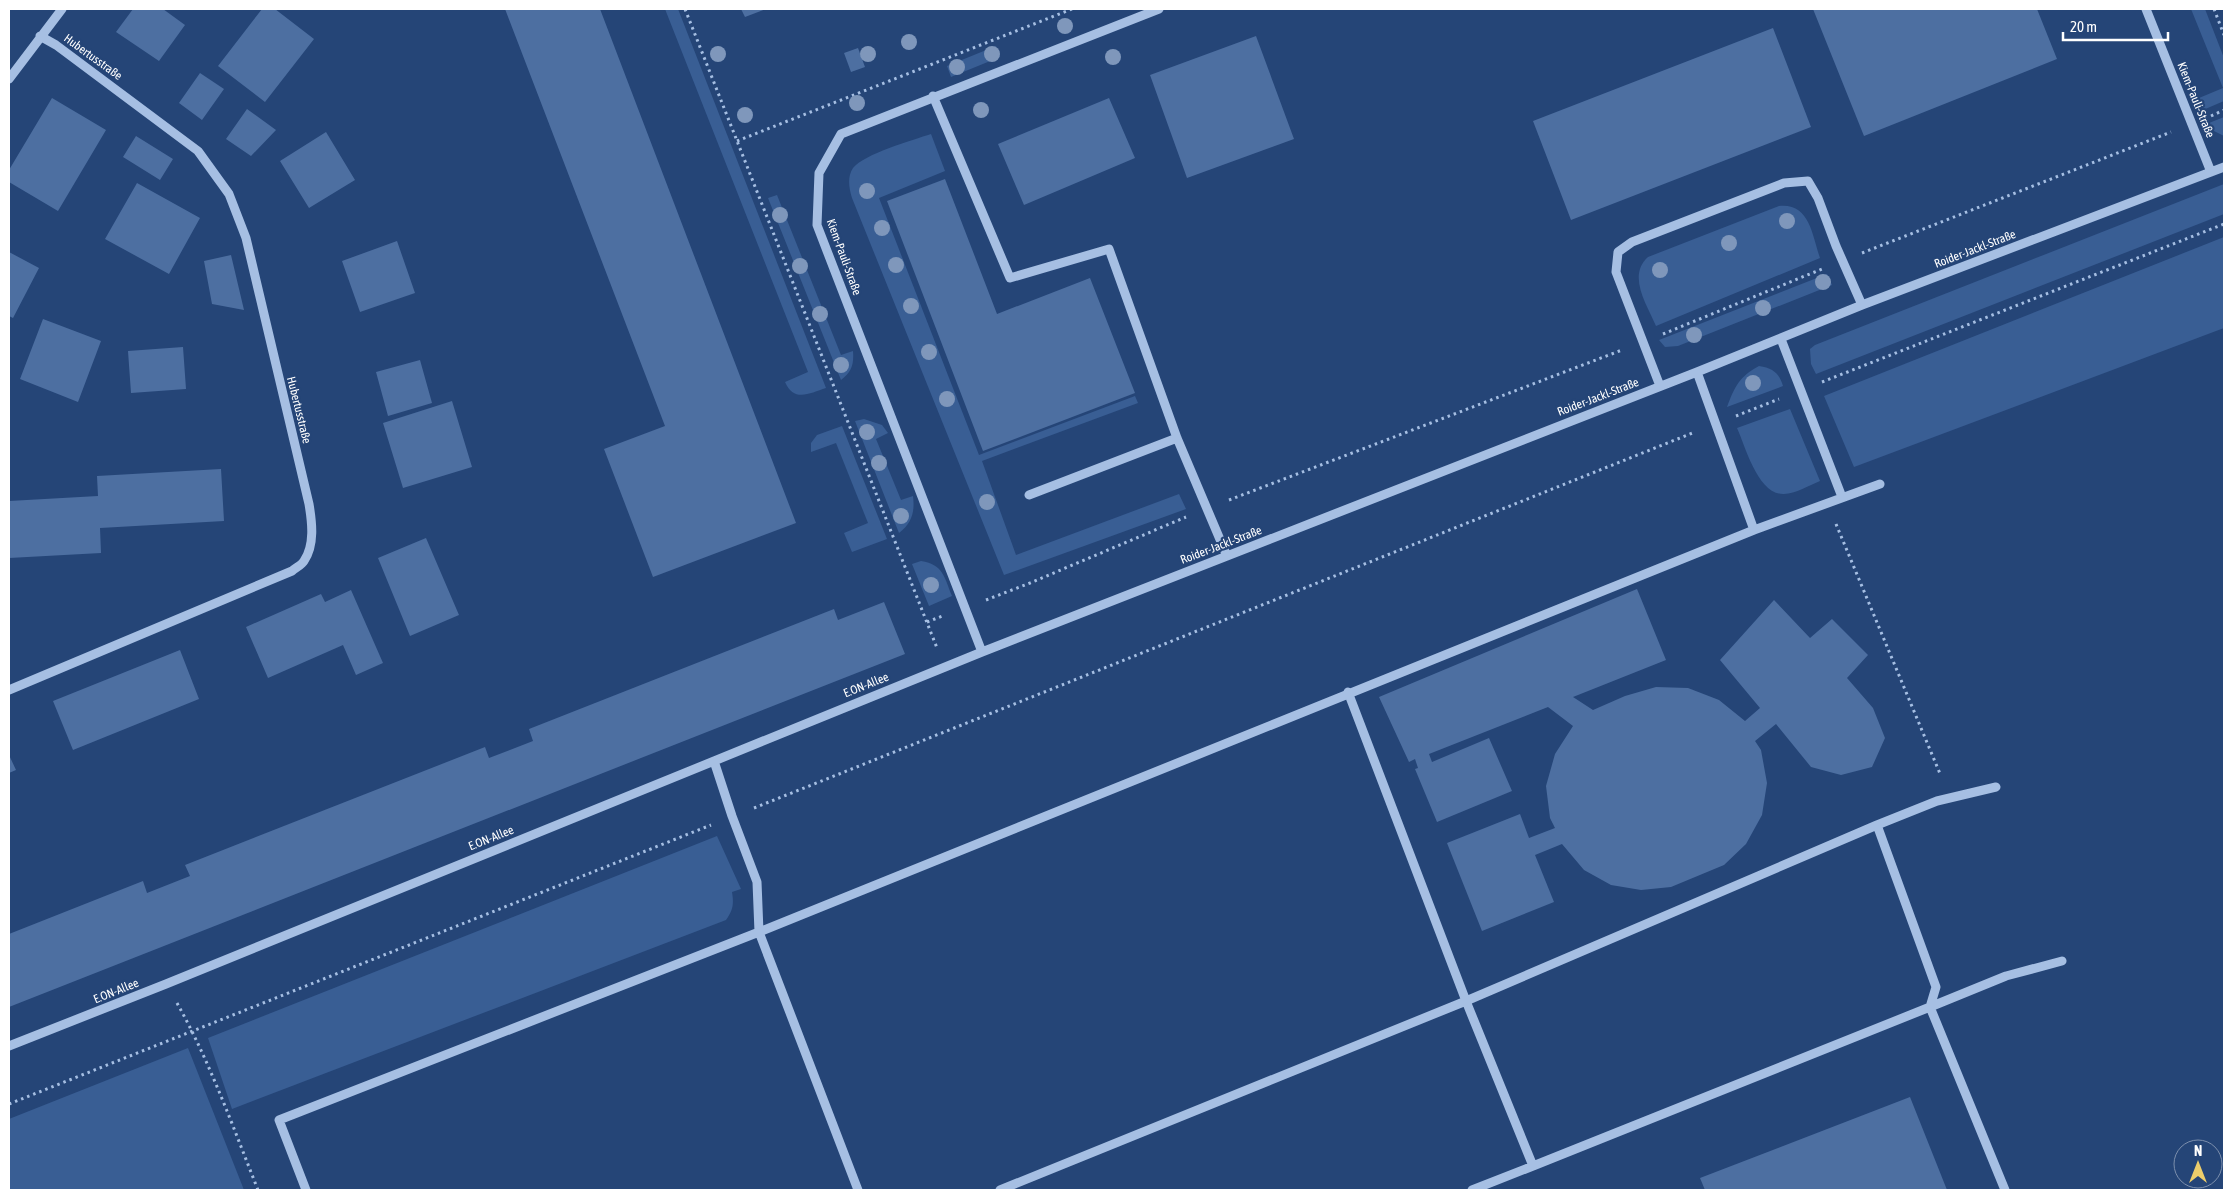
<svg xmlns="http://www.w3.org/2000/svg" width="2233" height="1199" font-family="'Asap Condensed',sans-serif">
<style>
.green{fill:#395e94}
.building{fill:#4d6fa1}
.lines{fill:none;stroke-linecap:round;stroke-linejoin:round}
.path{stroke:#a6bfe3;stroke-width:3;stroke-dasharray:2.5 4;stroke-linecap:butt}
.minor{stroke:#a6bfe3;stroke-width:9}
.tree{fill:#7f97bb}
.labels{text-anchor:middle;stroke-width:4.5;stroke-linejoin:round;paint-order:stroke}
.street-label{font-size:12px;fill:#fff;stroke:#254577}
</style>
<rect width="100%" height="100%" fill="#254577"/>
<path class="green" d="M665 9H678L826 388C810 393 794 403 785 382L808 372Z
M2191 9H2205L2224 58V101L2203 110 2199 98 2223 88Z
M996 46 1000 57 951 77 947 66Z
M2224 117V136L2214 131 2209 123Z
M931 134 945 171 879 198 979 455 1135 396 1138 403 982 461 1016 555 1179 494 1186 509 1004 575 852 198C849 188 847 177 853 168 864 154 913 140 931 134Z
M2224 184V214L1816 374 1811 364 1810 349 1815 345Z
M777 195 841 355 853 351C854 364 852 372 841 380L768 198Z
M1779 206C1810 203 1812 235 1820 258L1656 326C1647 305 1627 276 1648 257Z
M2224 237V328L1854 467 1824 396Z
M1827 274 1832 285 1678 346 1665 347 1659 340Z
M1759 366C1773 368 1779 373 1783 386L1727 407C1735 386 1739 377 1759 366Z
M1790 409 1820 481C1810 485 1795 494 1784 494 1758 495 1746 448 1737 428Z
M864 419 882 425 888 433 876 439 901 500 913 496C915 512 912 523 899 533L855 421Z
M842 426 887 539 852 552 844 533 868 523 836 443 811 452V443L817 435Z
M921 561C944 565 944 577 952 596L929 606 912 564Z
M717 836 741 889 732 892C734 904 733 910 726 920L232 1109 208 1038Z
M188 1048 244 1190H9V1119Z"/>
<path class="building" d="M133 9H163L185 25 159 61 116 32Z
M262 9H275L314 39 265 102 218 66Z
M505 9H600L796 523 653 577 604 449 665 426Z
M741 9H766L745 17Z
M1813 9H2037L2057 59 1864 136Z
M1773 28 1811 127 1571 220 1533 121Z
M1256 36 1294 139 1187 178 1150 75Z
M858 48 865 67 851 72 844 53Z
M200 73 224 89 202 120 179 103Z
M52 98 106 130 58 211 9 182V170Z
M1109 98 1135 158 1024 205 998 144Z
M247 109 276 130 251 156 226 139Z
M326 132 355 180 309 208 280 161Z
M136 136 173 159 160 180 123 157Z
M945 179 997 314 1090 278 1135 393 983 451 887 201Z
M137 183 200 218 169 274 105 239Z
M397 241 415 293 360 312 342 261Z
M9 252 39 268 13 318 9 316Z
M231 255 244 310 212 304 204 261Z
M43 319 101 341 78 402 20 379Z
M183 347 186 389 131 393 128 351Z
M420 360 432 403 388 416 376 372Z
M452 401 472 467 403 488 383 423Z
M221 469 224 521 100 528 101 553 9 558V501L98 496 97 476Z
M426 538 459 615 410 636 378 558Z
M1637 589 1666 660 1573 697 1593 710 1625 696 1656 687 1688 688 1719 700 1745 721 1760 708 1720 660 1774 600 1810 638 1832 619 1868 655 1847 678 1873 708 1885 738 1872 767 1841 775 1811 767 1776 724 1755 741 1761 750 1767 783 1762 815 1746 844 1724 865 1671 887 1641 890 1611 885 1584 870 1562 844 1535 855 1554 902 1482 931 1447 843 1520 814 1529 838 1555 828 1550 818 1546 786 1555 754 1573 726 1548 707 1429 754 1432 762 1489 738 1512 791 1437 822 1415 769 1418 768 1415 759 1409 762 1379 697Z
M351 590 383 663 356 675 343 645 268 678 246 627 321 594 325 602Z
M884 602 905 654 9 1007V934L143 881 147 893 190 876 185 865 485 747 489 758 533 741 529 729 834 609 838 620Z
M180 650 199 699 73 750 53 701Z
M9 755 16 770 9 773Z
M1910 1097 1947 1190H1705L1700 1178Z"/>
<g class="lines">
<path class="path" d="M685 9 937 648
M2214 9 2224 35
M2211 116 2224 110
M737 141 1072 9
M1862 253 2171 132
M1663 334 1822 269
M1822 382 2224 224
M1736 416 1779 399
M1229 500 1622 350
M1836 524 1941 776
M986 600 1030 583 1186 517
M927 622 945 615
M754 808 1695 432
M177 1003C210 1062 233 1127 258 1190
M9 1104 711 825"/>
<path class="minor" d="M2146 9 2211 172
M9 79 62 9
M933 96 1010 278 1109 249 1177 438 1227 556
M1781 339 1842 497
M1697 372 1754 530
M1660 386 1616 272 1618 252 1632 242 1784 183 1808 181 1818 198 1836 246 1862 305
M1029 495 1177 438
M982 652 817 225 819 173 841 134 1159 9
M9 690 292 571C295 568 302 565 304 561 315 545 312 522 309 504L246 238 229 194 198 151 56 45 40 36
M1348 692 1466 1001 1533 1166 1930 1007 2005 1190
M714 761 732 816 757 882 759 932 858 1190
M1877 825 1937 801 1996 787
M1930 1007 2006 976 2062 961
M9 1046 166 984 982 652 1697 372 1862 305 2224 167
M306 1190 279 1120 759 932 1754 530 1880 484
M1000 1190 1466 1001 1877 825 1936 987 1930 1007
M1472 1190 1533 1166"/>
</g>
<g class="tree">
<circle cx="1065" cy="26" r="8"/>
<circle cx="909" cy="42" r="8"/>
<circle cx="718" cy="54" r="8"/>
<circle cx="868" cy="54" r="8"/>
<circle cx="992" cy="54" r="8"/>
<circle cx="1113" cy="57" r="8"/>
<circle cx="957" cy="67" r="8"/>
<circle cx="857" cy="103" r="8"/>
<circle cx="981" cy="110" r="8"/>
<circle cx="745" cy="115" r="8"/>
<circle cx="867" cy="191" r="8"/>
<circle cx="780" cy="215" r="8"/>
<circle cx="1787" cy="221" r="8"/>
<circle cx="882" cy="228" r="8"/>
<circle cx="1729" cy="243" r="8"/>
<circle cx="896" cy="265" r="8"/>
<circle cx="800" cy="266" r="8"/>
<circle cx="1660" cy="270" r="8"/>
<circle cx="1823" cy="282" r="8"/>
<circle cx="911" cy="306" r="8"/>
<circle cx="1763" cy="308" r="8"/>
<circle cx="820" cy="314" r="8"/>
<circle cx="1694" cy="335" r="8"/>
<circle cx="929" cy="352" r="8"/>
<circle cx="841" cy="365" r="8"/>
<circle cx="1753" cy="383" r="8"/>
<circle cx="947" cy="399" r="8"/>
<circle cx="867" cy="432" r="8"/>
<circle cx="879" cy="463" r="8"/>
<circle cx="987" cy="502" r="8"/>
<circle cx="901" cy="516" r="8"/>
<circle cx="931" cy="585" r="8"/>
</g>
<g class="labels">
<g class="street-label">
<text transform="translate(93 57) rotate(36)" y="4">Hubertusstraße</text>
<text transform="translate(2196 100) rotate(68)" y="4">Kiem-Pauli-Straße</text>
<text transform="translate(1975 249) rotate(-21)" y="4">Roider-Jackl-Straße</text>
<text transform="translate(844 257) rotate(70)" y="4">Kiem-Pauli-Straße</text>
<text transform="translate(1598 397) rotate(-21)" y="4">Roider-Jackl-Straße</text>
<text transform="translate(299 410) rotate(76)" y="4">Hubertusstraße</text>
<text transform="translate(1221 545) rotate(-21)" y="4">Roider-Jackl-Straße</text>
<text transform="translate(866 685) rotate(-22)" y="4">E.ON-Allee</text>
<text transform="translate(491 838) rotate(-22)" y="4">E.ON-Allee</text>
<text transform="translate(116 991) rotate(-22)" y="4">E.ON-Allee</text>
</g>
</g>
<rect width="2233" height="1199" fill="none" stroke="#ffffff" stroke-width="20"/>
<g transform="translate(2198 1164)"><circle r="24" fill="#254577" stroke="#7c8fad"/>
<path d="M0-4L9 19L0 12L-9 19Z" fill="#eccd6b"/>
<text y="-8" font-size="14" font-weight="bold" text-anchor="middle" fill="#ffffff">N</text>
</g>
<path d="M2063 32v8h105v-8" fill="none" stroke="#ffffff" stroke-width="2.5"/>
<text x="2070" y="32" font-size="15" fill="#ffffff" stroke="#254577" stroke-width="4" paint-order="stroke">20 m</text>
</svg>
